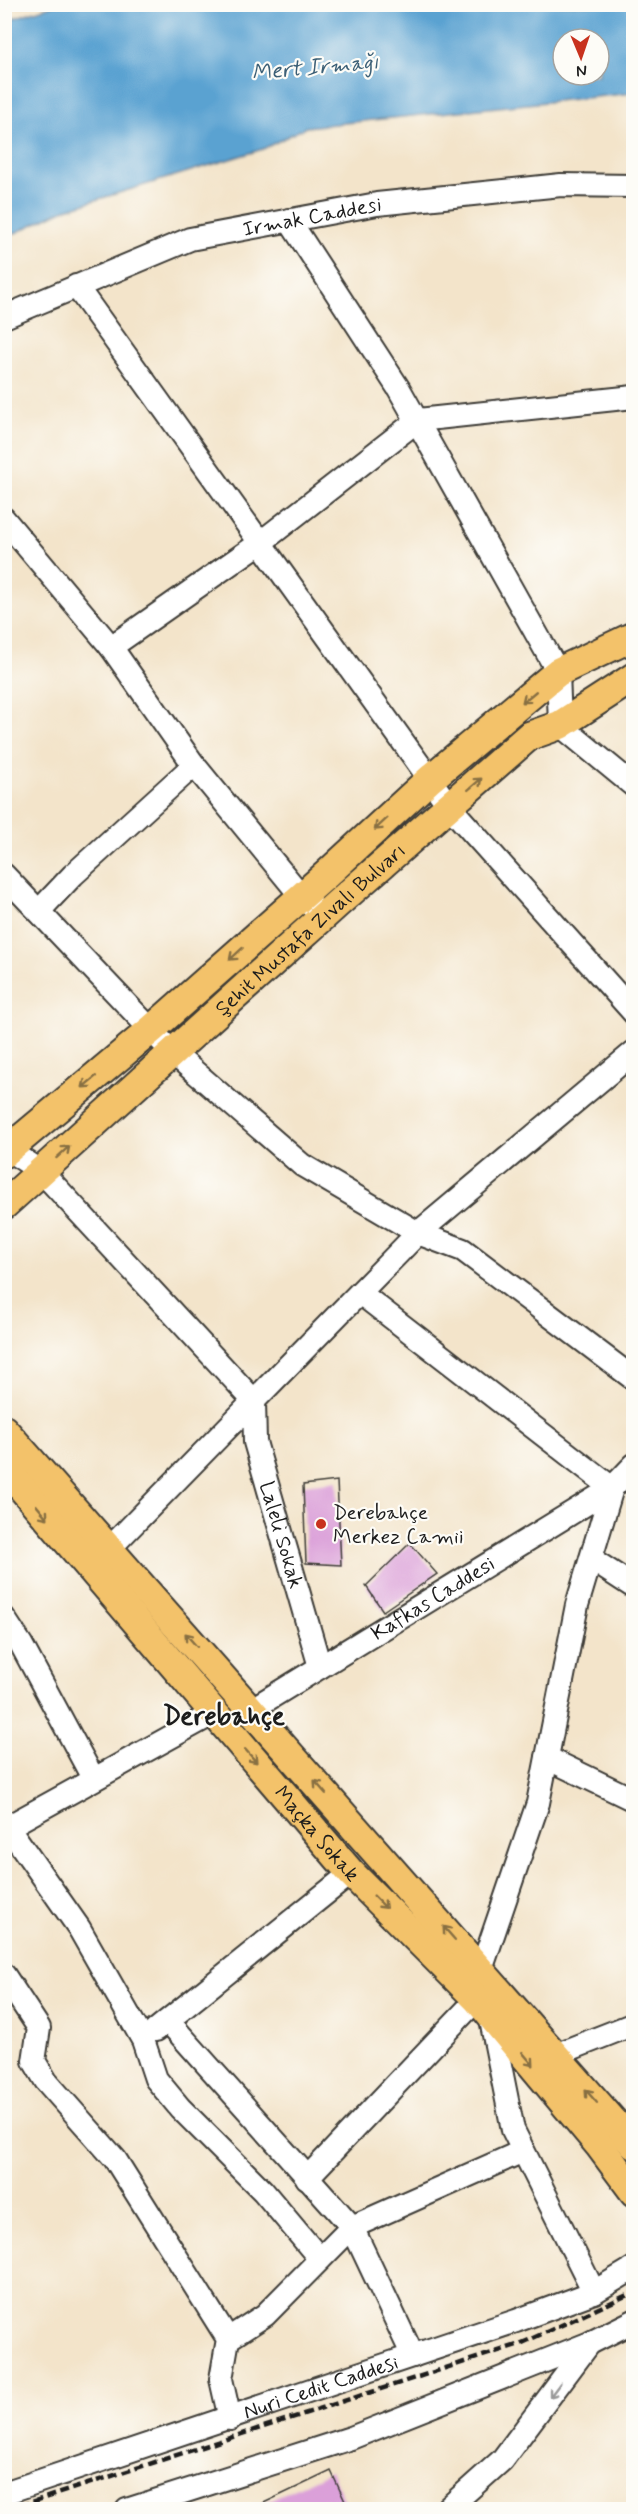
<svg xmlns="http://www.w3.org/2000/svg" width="638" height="2514" font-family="Mynerve,sans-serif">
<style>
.water{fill:#5aa2d1;stroke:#3b5f76;stroke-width:1.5;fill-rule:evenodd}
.building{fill:#dba0d9}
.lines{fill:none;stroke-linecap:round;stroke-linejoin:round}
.minor-casing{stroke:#3c3a36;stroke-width:26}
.major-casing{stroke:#3c3a36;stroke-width:32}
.minor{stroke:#fff;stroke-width:22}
.major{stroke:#f3c26a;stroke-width:28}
.rail{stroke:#1c1c1c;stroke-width:4.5;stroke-dasharray:9 4.5;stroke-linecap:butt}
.oneway{stroke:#886f43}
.oneway2{stroke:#999}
.poi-dot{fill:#c8321e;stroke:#fdfcf7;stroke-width:2}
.labels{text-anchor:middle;stroke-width:4.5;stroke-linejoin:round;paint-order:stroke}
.street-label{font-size:21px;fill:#1c1c1c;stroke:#fdfcf7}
.poi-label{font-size:21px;fill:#1c1c1c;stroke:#fdfcf7;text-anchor:start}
.water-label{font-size:22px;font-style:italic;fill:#3b5f76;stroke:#fdfcf7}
.district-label{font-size:27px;font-weight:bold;fill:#1c1c1c;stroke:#fdfcf7}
</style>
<rect width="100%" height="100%" fill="#fdfcf7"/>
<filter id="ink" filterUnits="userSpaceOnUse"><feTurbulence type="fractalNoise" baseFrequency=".0167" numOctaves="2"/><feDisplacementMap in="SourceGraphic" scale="12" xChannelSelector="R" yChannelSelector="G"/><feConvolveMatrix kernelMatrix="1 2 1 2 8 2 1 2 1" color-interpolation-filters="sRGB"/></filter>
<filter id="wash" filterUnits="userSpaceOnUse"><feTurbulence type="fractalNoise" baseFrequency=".008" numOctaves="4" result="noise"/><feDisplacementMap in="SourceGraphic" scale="24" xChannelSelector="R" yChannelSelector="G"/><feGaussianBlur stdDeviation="1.35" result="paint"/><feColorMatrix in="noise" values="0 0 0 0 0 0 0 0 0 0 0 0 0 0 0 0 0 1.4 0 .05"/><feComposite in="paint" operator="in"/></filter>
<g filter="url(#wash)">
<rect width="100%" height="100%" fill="#f3e4ca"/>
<path class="water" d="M56 4 633 5V93L306 127 263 149 63 210 5 238V21ZM563 39H599V75H563Z"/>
<g id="blocks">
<path class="building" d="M337 1481 341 1565 306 1563 303 1485Z
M410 1543 437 1574 383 1611 366 1586Z
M331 2471 349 2510H249Z"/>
</g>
</g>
<g filter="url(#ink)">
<use href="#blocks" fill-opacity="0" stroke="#3c3a36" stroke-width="1.5"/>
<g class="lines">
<g class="minor-casing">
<g id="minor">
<path d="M289 220 399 389 558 672 560 725 634 786"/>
<path d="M76 286 449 806 634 1013"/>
<path id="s1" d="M4 317 190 239 377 204 561 185 634 186"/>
<path d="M4 519 111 647 194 765 302 897 323 917"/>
<path d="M111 647 260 543 418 420 634 397"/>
<path d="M4 875 173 1053 302 1165 418 1233 463 1250 634 1379"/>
<path d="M39 911 73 875 194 765"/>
<path id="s2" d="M4 1147 42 1172 254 1401 255 1442 320 1667"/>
<path d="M360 1293 612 1488"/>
<path d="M110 1548 418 1233 634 1052"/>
<path d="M591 1559 634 1587"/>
<path d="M4 1618 21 1644 93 1778"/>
<path id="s3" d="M252 1709 612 1488"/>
<path d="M547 1758 634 1800"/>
<path d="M8 1827 79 1928 143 2040 156 2079 180 2108 263 2191 320 2259"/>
<path d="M4 1829 214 1713"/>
<path d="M481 1970 538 1803 577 1605 612 1488 634 1465"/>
<path d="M4 1975 39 2028 34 2061 46 2081 115 2159 228 2339 221 2379 230 2419"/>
<path d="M490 2015 513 2130 594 2292"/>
<path d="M168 2021 352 2227 413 2356"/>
<path d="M156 2030 351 1873"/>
<path d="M555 2055 634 2024"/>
<path d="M307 2178 477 1999"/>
<path d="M228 2339 265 2315 352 2227 523 2151"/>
<path id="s4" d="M4 2493 516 2321 594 2292 634 2268"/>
<path d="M127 2510 351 2438 590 2343 634 2321"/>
<path d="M446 2510 502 2460 589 2344"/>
</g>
</g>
<g class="major-casing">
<g id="major">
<path d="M4 1153 152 1029 327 874 430 779 558 672 634 636"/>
<path id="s5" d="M4 1205 337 904 529 736 560 725 634 677"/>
<path d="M4 1430 634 2145"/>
<path id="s6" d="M4 1467 351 1873 477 1999 599 2145 634 2192"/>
</g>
</g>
<use href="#minor" class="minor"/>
<use href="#major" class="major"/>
<path class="rail" d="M7 2510 520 2344 634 2292"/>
</g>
<defs><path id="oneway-shaft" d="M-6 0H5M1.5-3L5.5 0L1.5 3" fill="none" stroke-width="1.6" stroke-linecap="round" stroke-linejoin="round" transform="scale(1.5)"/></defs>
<g class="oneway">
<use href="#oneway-shaft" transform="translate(529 697) rotate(140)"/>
<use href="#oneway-shaft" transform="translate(475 784) rotate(-41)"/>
<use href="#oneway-shaft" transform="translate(381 824) rotate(137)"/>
<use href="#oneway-shaft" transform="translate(236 954) rotate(138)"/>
<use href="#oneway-shaft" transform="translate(89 1082) rotate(140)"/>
<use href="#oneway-shaft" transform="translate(63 1152) rotate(-42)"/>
<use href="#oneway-shaft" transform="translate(42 1512) rotate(50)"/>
<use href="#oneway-shaft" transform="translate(191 1640) rotate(-131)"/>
<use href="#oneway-shaft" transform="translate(251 1756) rotate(49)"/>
<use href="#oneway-shaft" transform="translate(320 1787) rotate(-131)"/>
<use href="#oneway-shaft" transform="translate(380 1902) rotate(45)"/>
<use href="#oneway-shaft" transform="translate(449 1933) rotate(-131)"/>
<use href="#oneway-shaft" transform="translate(528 2059) rotate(50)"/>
<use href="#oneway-shaft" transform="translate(591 2096) rotate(-131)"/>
</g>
<use class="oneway2" href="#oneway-shaft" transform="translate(555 2390) rotate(127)"/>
</g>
<circle class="poi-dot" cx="321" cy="1524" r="6"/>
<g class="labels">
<g class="street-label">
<text dy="7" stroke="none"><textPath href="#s1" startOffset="326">Irmak Caddesi</textPath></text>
<text dy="7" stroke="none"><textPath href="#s5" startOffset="412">Şehit Mustafa Zıvalı Bulvarı</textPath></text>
<text dy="7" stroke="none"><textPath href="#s2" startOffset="495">Laleli Sokak</textPath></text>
<text dy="7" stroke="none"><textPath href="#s3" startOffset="212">Kafkas Caddesi</textPath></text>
<text dy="7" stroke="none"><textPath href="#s6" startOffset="482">Maçka Sokak</textPath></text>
<text dy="7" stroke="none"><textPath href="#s4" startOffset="334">Nuri Cedit Caddesi</textPath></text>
</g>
<g class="poi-label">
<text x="333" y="1519">Derebahçe<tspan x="333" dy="24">Merkez Camii</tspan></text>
</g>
<g class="water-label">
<text transform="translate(315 66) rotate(-5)" y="8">Mert Irmağı</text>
</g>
<g class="district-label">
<text x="224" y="1724">Derebahçe</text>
</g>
</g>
<rect width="638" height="2514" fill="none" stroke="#fdfcf7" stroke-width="24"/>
<g transform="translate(581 57) rotate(178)"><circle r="28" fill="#fdfcf7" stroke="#a3a29f" stroke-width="1.5"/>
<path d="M0-4.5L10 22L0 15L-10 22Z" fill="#c8321e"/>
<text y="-9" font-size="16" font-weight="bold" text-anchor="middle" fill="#1c1c1c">N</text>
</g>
</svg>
